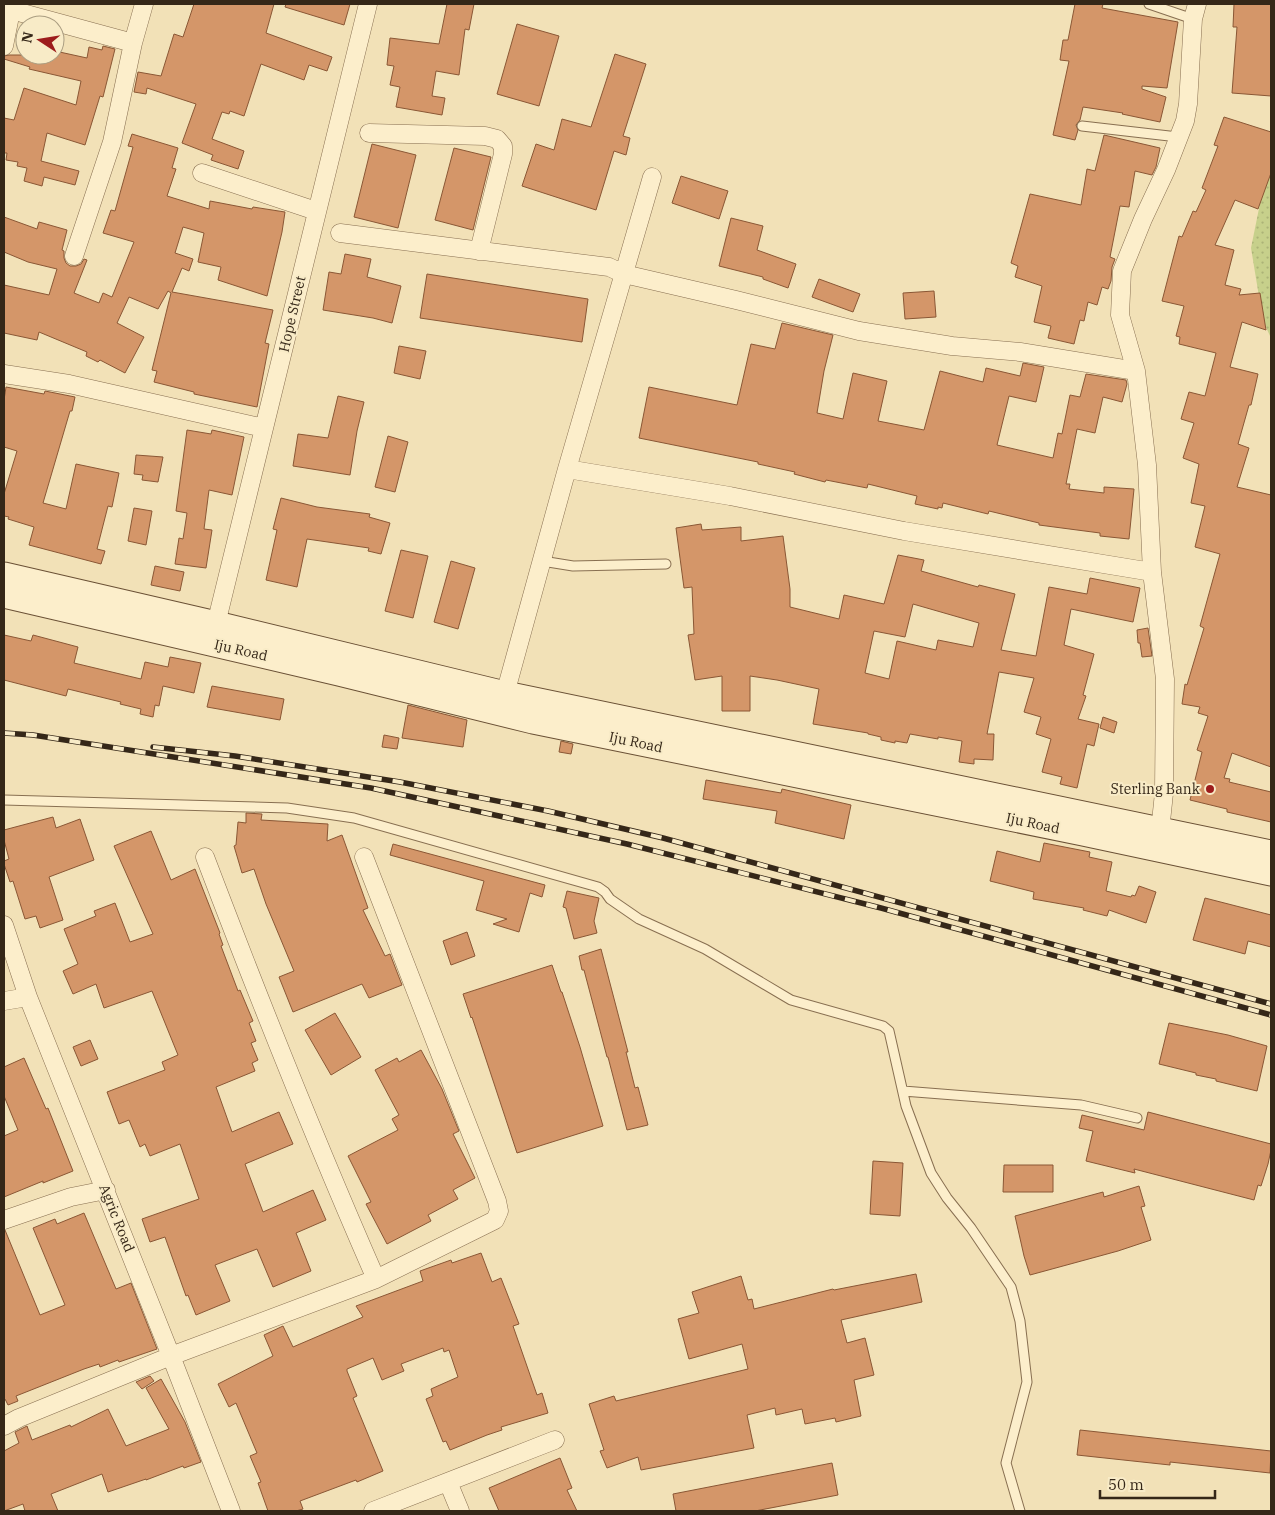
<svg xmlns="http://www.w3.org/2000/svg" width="1275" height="1515" font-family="'IBM Plex Serif',serif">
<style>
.grass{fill:url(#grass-dots)}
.building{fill:#d49669;stroke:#8a5735;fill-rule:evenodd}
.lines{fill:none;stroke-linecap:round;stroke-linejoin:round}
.lane-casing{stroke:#886f51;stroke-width:11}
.street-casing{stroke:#886f51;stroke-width:19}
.secondary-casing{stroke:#6a5035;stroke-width:27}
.lane{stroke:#fceecb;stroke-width:9}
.street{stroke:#fceecb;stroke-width:18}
.secondary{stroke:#fceecb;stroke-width:25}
.rail-casing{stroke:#352718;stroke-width:5.5}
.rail{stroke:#f8ebc7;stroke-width:4;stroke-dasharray:11;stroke-linecap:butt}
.poi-dot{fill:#9d1c1c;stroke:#f8ebc7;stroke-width:2}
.labels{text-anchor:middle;stroke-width:4;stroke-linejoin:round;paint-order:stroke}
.street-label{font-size:14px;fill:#352718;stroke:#f8ebc7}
.poi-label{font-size:14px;fill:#352718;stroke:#f8ebc7;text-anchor:end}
</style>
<defs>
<pattern id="grass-dots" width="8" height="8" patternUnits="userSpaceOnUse" patternTransform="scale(1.25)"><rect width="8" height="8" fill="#c7d08b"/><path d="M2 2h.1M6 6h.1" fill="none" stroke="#acb377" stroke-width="1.8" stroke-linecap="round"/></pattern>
</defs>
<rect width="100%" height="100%" fill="#f2e1b7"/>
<path class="grass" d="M1271 149V338L1263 321 1251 248Z"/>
<path class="building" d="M194 4H274L266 33 332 57 327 71 309 65 304 80 261 64 244 116 230 111 229 114 222 112 212 139 244 151 238 169 211 160 213 155 182 143 196 104 147 88 146 94 134 92 138 72 161 76 174 34 183 37Z
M286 4H350L344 25 285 7Z
M447 4H474L469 30 465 29 459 75 436 71 432 96 445 98 442 115 396 107 400 87 390 85 394 66 387 65 390 38 439 44Z
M1075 4H1103L1102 8 1178 22 1167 88 1142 86V89L1166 97 1160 122 1122 114 1123 113 1083 107 1080 120 1076 125 1078 130 1075 140 1053 135 1069 61 1060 60 1063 40H1068Z
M1234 4H1271V96L1232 93 1237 27H1233Z
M517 24 559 36 539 106 497 94Z
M103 46 115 49 103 97 100 96 85 145 47 133 41 161 79 171 75 185 44 177 42 186 24 181 27 168 17 166 18 162 6 160 7 153H4V118L14 120 24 88 76 105 81 81 29 69 30 67 4 59V56L9 55H55V51L87 58 89 47 102 50Z
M615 54 646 64 623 136 630 138 626 155 614 151 596 210 522 186 536 144 554 150 562 119 591 127Z
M1224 117 1271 132V173L1258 209 1235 200 1215 245 1234 250 1225 285 1241 289 1239 295 1260 293 1266 330 1242 322 1230 367 1258 374 1251 405H1249L1238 444 1249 448 1237 487 1271 495V767L1232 753 1224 778 1230 779 1229 782 1271 792V822L1227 812V809L1190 800 1202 752 1197 750 1208 716 1198 713 1200 707 1182 704 1185 684 1187 685 1204 628 1200 626 1220 554 1195 547 1205 506 1191 503 1199 464 1183 458 1194 423 1181 419 1189 392 1205 396 1216 353 1179 344 1180 337 1176 336 1184 306 1162 301 1179 236 1182 237 1193 211 1196 212 1206 190 1202 188 1218 146 1214 145Z
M132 134 178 148 172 168 176 169 167 196 209 209 210 201 252 209 253 207 285 212 282 232 267 296 218 280 221 267 198 262 204 233 183 227 175 253 193 259 189 271 182 268 172 292 273 310 265 343 269 344 257 407 194 394V392L154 382 157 371 152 370 171 293 168 291 158 309 129 297 117 323 144 337 125 373 100 360 98 362 86 356 87 352 39 332 37 340 4 333V285L49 295 57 269 28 262 4 252V217L37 229 39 222 67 230 62 250 64 251V258L66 263 70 266H76L81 264 84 259 87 260 74 293 99 303 103 293 112 297 134 242 103 233 111 210 115 211 133 147 128 146Z
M1104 135 1160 148 1156 167 1152 175 1135 171 1129 207 1120 206 1110 257 1115 259 1112 267 1111 281 1108 289 1102 287 1097 305 1088 302 1084 321 1080 320 1074 344 1048 338 1051 326 1034 322 1042 286 1015 277 1018 266 1011 263 1030 194 1081 205 1087 169 1095 171Z
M372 144 416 155 398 228 354 217Z
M454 148 491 157 473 230 435 220Z
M681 176 728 191 719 219 672 203Z
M731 218 763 226 757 250 796 264 788 288 763 279V277L719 266Z
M345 254 371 259 367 277 401 286 392 323 373 318 323 310 329 272 341 274Z
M427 274 588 299 582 342 420 318Z
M819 279 860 294 853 312 812 297Z
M934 291 936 317 905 319 903 293Z
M782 323 833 335 824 371 817 413 843 419 853 373 887 381 878 421 924 430 940 371 983 382 986 368 1020 376 1023 363 1044 367 1036 402 1009 396 997 445 1053 458 1058 433 1062 434 1070 395 1080 397 1086 374 1126 380 1127 384 1122 402 1103 397 1095 433 1077 429 1066 484H1070L1069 489 1104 493V487L1134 489 1129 539 1100 536V533L1039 525V523L989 511 988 514 943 503 942 508 938 507V509L915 504 917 496 868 484 867 488 826 480 825 482 794 474 795 472 758 464V462L639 438 649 387 737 405 751 344 775 349Z
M399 346 426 351 420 379 394 373Z
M6 387 44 394 45 391 75 397 72 411H70L43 503 66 509 76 464 119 473 112 507 108 506 97 549 105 551 101 564 29 545 34 527 8 519 9 517 4 516V494L17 451 4 447V400Z
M338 396 364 402 357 431 350 475 293 466 298 434 328 438Z
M187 430 211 434 212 430 244 437 232 495 209 490 204 529 212 530 206 568 175 564 179 538 183 539 187 513 176 511Z
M388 436 408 442 395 492 375 487Z
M136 455 163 457 158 482 142 480 143 475 134 474Z
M281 498 317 507 370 514 369 517 390 523 381 554 368 551 369 548 307 539 297 587 266 580 277 530 273 529Z
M134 508 152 511 146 545 128 541Z
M701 524 702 530 741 527V541L783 536 790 589V607L839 619 844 595 884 604 898 555 924 560 921 571 978 587 979 585 1015 594 1001 650 1036 656 1049 587 1087 594 1090 578 1140 588 1133 622 1071 609 1064 645 1094 654 1083 695 1086 696 1078 719 1099 724 1094 746 1087 744 1077 788 1060 784 1062 777 1042 772 1051 739 1036 734 1041 717 1024 712 1034 678 999 672 987 734H994L993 760 974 759V764L959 762 962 741 938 737V739L910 734 907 743 895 741V743L881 740V737L868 734V733L813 724 819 689 777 680 750 676V711H722V676L695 680 688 635 694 634 692 587 684 588 676 528ZM913 604 979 623 973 647 938 640 936 650 897 641 889 679 865 673 874 631 905 637Z
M401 550 428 556 413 618 385 611Z
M451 561 475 568 458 629 434 622Z
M155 566 184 572 180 591 151 585Z
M1148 628 1152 656 1142 657 1140 643H1138L1137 630Z
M4 635 31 641 33 635 78 647 74 663 141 679 145 662 168 667 170 657 201 663 194 693 163 686 159 706 155 705 153 717 140 714 141 709 120 704 121 702 68 689 66 696 4 680Z
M212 686 284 699 280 720 207 707Z
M408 705 467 720 463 747 402 738Z
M1103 717 1117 722 1114 733 1100 728Z
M384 735 399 738 397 749 382 747Z
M561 741 573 744 571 754 559 752Z
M706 780 781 793 782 789 851 805 844 839 775 823 777 811 703 799Z
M246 813 262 814 261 820 328 824 327 841 342 835 368 908 363 910 385 956 390 954 402 985 369 998 362 984 293 1012 279 977 294 971 266 904 254 869 242 873 234 846 236 845 238 822 246 823Z
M53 817 56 828 80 819 94 860 49 877 63 920 40 928 36 916 25 919 13 881 10 882 4 864V861L9 859 4 840V830Z
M151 831 171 880 195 869 220 933 219 934 223 945 221 946 238 991 240 990 253 1021 249 1023 256 1041 251 1043 258 1060 252 1063 255 1071 216 1087 232 1132 279 1112 293 1144 245 1164 263 1212 313 1190 326 1220 296 1233 311 1271 273 1287 257 1249 215 1265 230 1301 196 1315 188 1295 186 1296 165 1237 150 1242 142 1219 199 1199 180 1144 150 1156 145 1144 140 1147 129 1120 119 1124 107 1092 165 1070 162 1062 178 1055 152 991 104 1008 96 984 73 994 63 971 78 964 64 929 96 916 94 911 115 903 130 942 153 934 114 846Z
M1044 843 1090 852 1089 857 1112 862 1106 891 1131 897 1132 895 1135 896 1139 886 1156 892 1146 923 1109 910 1107 916 1083 910 1084 908 1033 899 1034 892 990 881 997 851 1040 862Z
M393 844 545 885 542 897 530 893 519 932 493 924 507 919 476 910 484 881 390 855Z
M567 891 599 898 594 921 597 933 574 939 566 908 563 907Z
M1205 898 1271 915V947L1248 941 1245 954 1193 940Z
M467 932 475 956 451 965 443 941Z
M601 949 628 1052H626L635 1088 638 1087 648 1125 627 1130 608 1057H607L584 970H582L579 956Z
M552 965 561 992H562L580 1047 603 1126 517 1153 472 1017 471 1018 463 994Z
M335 1013 361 1057 331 1075 305 1030Z
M1169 1023 1228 1035 1267 1046 1257 1091 1216 1081V1079L1196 1075V1073L1159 1064Z
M90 1040 98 1059 81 1066 73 1047Z
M421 1050 442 1089 459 1131 453 1134 475 1178 453 1190 458 1199 428 1215 431 1221 387 1244 366 1204 371 1202 348 1156 398 1130 392 1119 399 1115 375 1070 397 1058 399 1062Z
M24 1058 46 1109 48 1108 73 1171 43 1183V1181L4 1197V1136L18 1130 4 1096V1067Z
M1148 1112 1271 1144V1150L1268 1164 1261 1186 1258 1185 1254 1200 1134 1169 1135 1173 1086 1161 1093 1131 1079 1128 1082 1115 1144 1130Z
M873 1161 903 1163 900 1216 870 1214Z
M1004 1165H1053V1192H1003Z
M1139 1186 1145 1206 1141 1207 1151 1240 1118 1251 1030 1275 1024 1256 1015 1216 1103 1192 1104 1197Z
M84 1213 116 1289 131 1283 157 1349 119 1362 118 1360 100 1367 99 1364 84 1369 16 1396 18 1401 8 1405 5 1399 4 1400V1230H5L40 1315 65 1305 33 1228 55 1219 57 1224Z
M481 1253 492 1282 501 1278 519 1324 513 1326 537 1395 542 1393 548 1413 501 1427 502 1430 487 1435 450 1450 446 1441 443 1442 426 1399 433 1396 431 1389 458 1377 449 1350 444 1352 443 1348 401 1364 404 1371 382 1380 373 1358 347 1369V1371L357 1396 353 1398 383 1471 357 1482 356 1480 300 1501 303 1509 296 1511H268L258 1483 261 1482 250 1456 257 1453 236 1403 229 1407 218 1384 273 1356 264 1335 283 1326 293 1347 363 1317 356 1306 423 1281 420 1271 451 1260 452 1263Z
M916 1274 922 1302 841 1320 847 1343 865 1338 874 1375 854 1380 861 1416 836 1422 835 1418 805 1424 802 1409 776 1415 775 1408 747 1415 754 1448 641 1470 638 1457 607 1468 600 1451 604 1450 589 1404 614 1396 616 1401 748 1369 742 1344 689 1359 678 1319 699 1313 692 1292 741 1276 748 1300 752 1299 754 1309 833 1289 834 1290Z
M150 1376 154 1381 142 1389 136 1382Z
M161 1379 185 1422 201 1462 184 1468 183 1466 146 1480V1479L108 1492 102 1474 51 1494 58 1511H25L23 1504 4 1511V1451L19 1443 15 1432 27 1426 32 1440 70 1425 71 1427 108 1409 126 1446 169 1429 146 1388Z
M1080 1430 1271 1451 1270 1473 1170 1462V1465L1077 1455Z
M560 1458 572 1488 567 1490 577 1511H499L489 1488Z
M832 1463 838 1495 755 1511H676L673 1494Z"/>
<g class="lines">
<g class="lane-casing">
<path id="lane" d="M1149 4 1193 19
M1082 126 1178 137
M542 561 573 566 666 564
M4 800 287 808 354 818 598 887 605 892 610 899 639 919 705 949 791 1000 883 1026 889 1031 906 1106 931 1173 947 1198 971 1228 1011 1287 1020 1321 1027 1382 1006 1463 1020 1511
M903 1091 1081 1105 1137 1118"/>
</g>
<g class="street-casing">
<path id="street" d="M4 8 133 43
M4 46 11 11
M369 133 485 136 497 139 503 146V154L479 251
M202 173 316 211
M340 233 609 267 624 274 736 300 859 331 952 346 1020 352 1136 371
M74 256 112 142 133 43 144 4
M4 374 69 384 264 428
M567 469 730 496 904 531 1152 572
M216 624 368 4
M505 694 567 469 652 177
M1160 831 1164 793 1165 679 1152 572 1147 465 1136 371 1120 315 1122 271 1143 219 1166 170 1185 121 1188 104 1193 19 1197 4
M205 857C259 999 315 1140 376 1279
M4 925 28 997 171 1356 231 1511
M4 1001 28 997
M4 1220 71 1197 106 1190
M4 1426 19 1418 171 1356 376 1279 495 1220 499 1211 497 1201 364 857
M448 1482 460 1511
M373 1511 555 1440"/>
</g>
<g class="secondary-casing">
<path id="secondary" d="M4 575 216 624 505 694 1271 853
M4 595 339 673 533 721 1083 833 1271 873"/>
</g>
<use href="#lane" class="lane"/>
<use href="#street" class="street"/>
<use href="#secondary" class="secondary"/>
<g class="rail-casing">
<path id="rail" d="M4 733 33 735 371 788 627 844 881 908 1271 1015
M153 747 235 756 400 782 548 811 663 838 1271 1004"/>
</g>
<use href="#rail" class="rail"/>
</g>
<circle class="poi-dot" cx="1210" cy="789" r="5"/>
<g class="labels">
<g class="street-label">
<text transform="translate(292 314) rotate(-77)" y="5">Hope Street</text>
<text transform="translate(241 650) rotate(13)" y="5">Iju Road</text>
<text transform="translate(636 742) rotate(12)" y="5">Iju Road</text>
<text transform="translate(1033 823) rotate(12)" y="5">Iju Road</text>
<text transform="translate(117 1218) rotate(68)" y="5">Agric Road</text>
</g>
<g class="poi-label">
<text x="1200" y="794">Sterling Bank</text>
</g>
</g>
<rect width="1275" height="1515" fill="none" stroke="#352718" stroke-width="10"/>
<g transform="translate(40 40) rotate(282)"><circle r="24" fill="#f8ebc7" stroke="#aa9d81"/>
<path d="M0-4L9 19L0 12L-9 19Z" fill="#9d1c1c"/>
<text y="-8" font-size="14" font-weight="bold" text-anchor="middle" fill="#352718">N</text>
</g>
<path d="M1100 1490v8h115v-8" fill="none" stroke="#352718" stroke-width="2.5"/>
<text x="1108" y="1490" font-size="15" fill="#352718" stroke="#f8ebc7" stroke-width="4" paint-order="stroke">50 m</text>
</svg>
